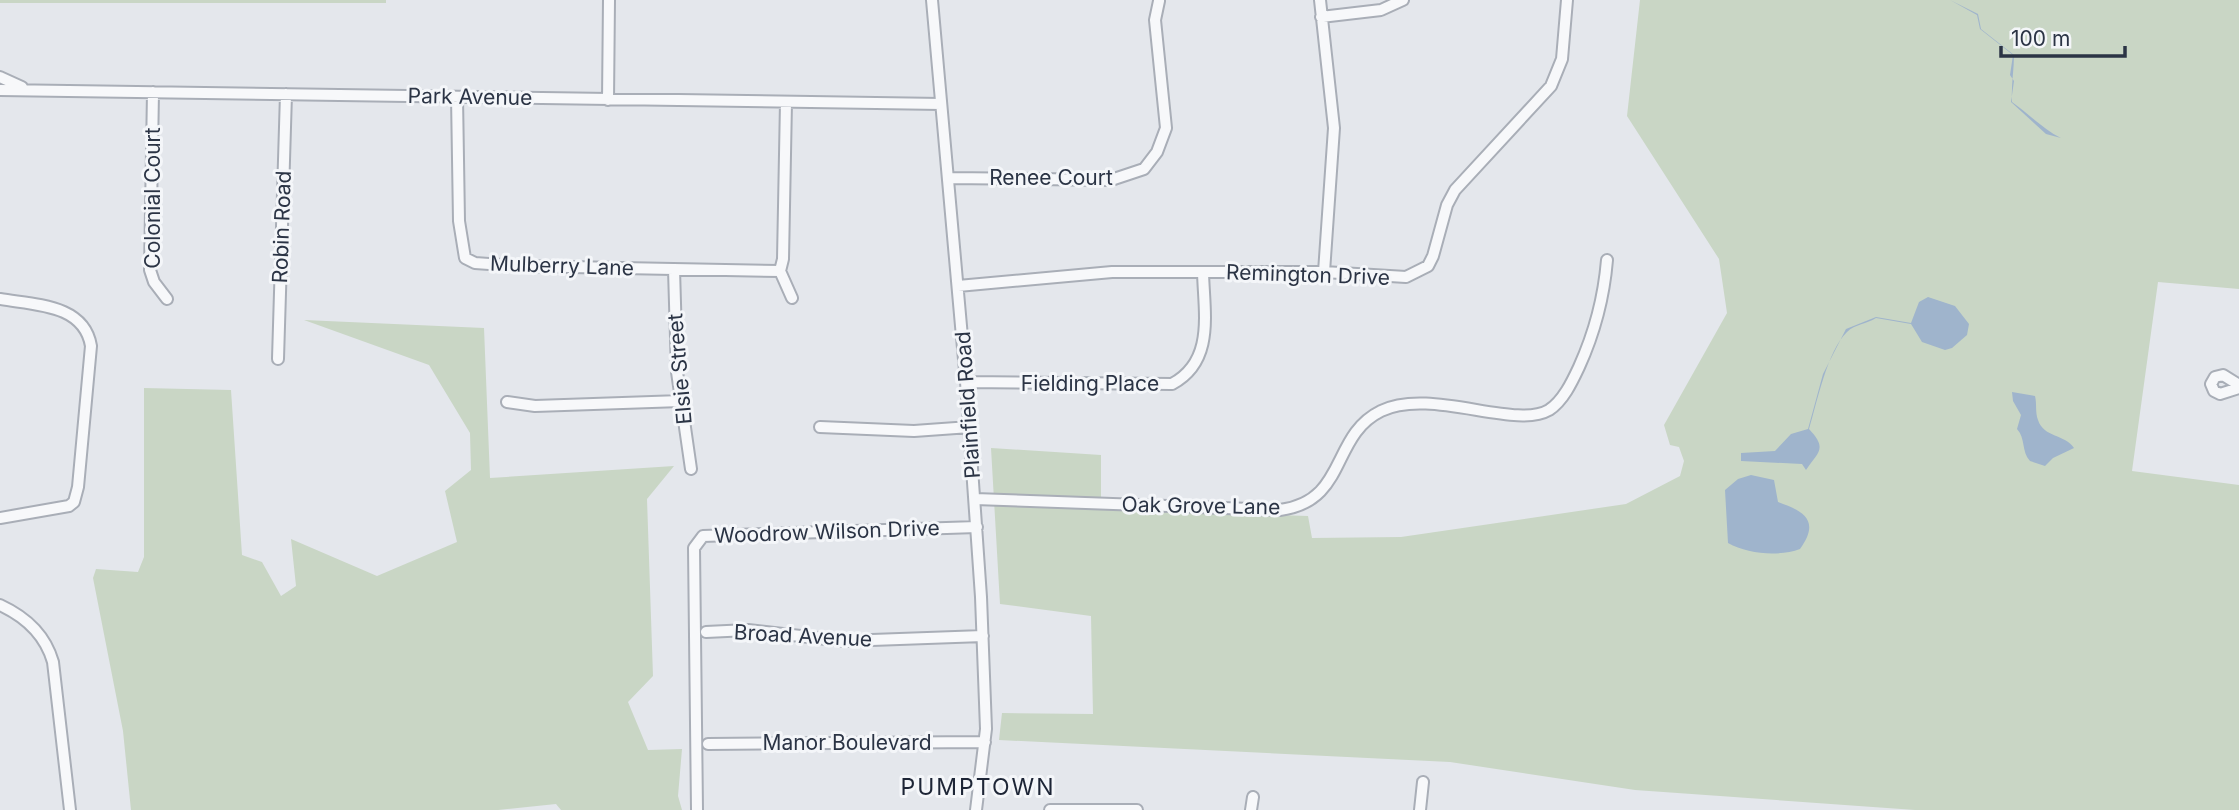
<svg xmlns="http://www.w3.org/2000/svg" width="2239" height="810" font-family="Inter,sans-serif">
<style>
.green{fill:#c9d6c5}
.water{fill:#9fb4cc}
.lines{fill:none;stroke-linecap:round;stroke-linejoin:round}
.minor-casing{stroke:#a9aeb7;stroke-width:14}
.minor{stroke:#f7f8fa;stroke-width:10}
.labels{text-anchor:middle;stroke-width:6;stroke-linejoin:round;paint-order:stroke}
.street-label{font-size:21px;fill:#2b3445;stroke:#f4f6f9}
.neighbourhood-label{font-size:23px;letter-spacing:2px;fill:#1d2536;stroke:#f4f6f9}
</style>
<rect width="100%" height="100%" fill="#e4e7ec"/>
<path class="green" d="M0 0H386V3H0Z
M1640 0H2239V289L2158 282 2132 471 2239 485V810H1915L1635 790 1450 762 999 740 1002 713 1093 714 1091 616 1000 604 991 448 1101 455V509L1308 516 1312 538 1401 537 1626 504 1680 476 1684 461 1679 447 1670 445 1664 425 1727 313 1719 259 1627 116Z
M304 320 484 328 490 478 674 466 647 499 653 676 628 702 648 750 682 749 678 796 682 810H561L556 804 498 810H131L123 731 93 578 96 569 138 572 144 557V388L231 390 242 555 262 562 281 596 296 586 291 539 377 576 457 542 445 491 471 470 470 433 429 365Z"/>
<path class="water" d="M1950 0 1978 14 1981 29 2014 55C2014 71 2011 85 2012 102 2029 114 2044 130 2061 138L2046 134 2011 102 2014 81 2010 75 2013 55 1980 29 1977 15Z
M1928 297 1955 306 1969 324 1967 335 1952 348 1945 350 1922 342 1911 324 1876 318C1867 324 1855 324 1847 332 1827 351 1817 403 1809 429 1828 449 1818 452 1806 470L1802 464 1741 461V453L1775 451 1791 434 1808 429 1823 374 1846 329 1876 317 1911 323 1919 302Z
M2012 392 2035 396C2037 404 2035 412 2038 420 2044 438 2065 434 2074 448L2053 458 2045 466 2030 461C2021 451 2026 439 2017 429L2021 415 2013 401Z
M1751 475 1774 480 1778 502C1803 511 1821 520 1800 549 1778 557 1748 554 1728 543L1725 490 1738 479Z"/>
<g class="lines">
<g class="minor-casing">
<path id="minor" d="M932 0 966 382 981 597 986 729 976 810
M1320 0 1334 128 1324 272
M1321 17 1381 10 1403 0
M0 77 22 87
M0 90 941 104
M153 92 150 270 154 282 167 299
M457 97 459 221 465 258 475 263 518 266 780 271 783 259 786 102
M608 100 609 0
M949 178 1111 180 1144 169 1157 152 1166 128 1155 20 1159 1
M674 269 677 372 691 469
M780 271 792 298
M958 286 1112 272H1324L1406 277 1428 266 1433 256 1447 205 1455 190 1551 86 1562 59 1567 0
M0 299C35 305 84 304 91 346L78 487 74 502 69 506 0 518
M278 359 286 94
M966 382 1172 384C1215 361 1204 313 1203 272
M2239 385 2223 375 2215 377 2211 384 2214 391 2220 394 2239 388
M507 402 535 406 681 401
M820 427 914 431 970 427
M975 499 1280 510C1348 501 1330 436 1381 411 1430 387 1515 430 1549 410 1563 401 1572 382 1579 367 1594 334 1604 296 1607 260
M0 605C26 617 45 634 53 662L70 810
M706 632 748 630 844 641 983 636
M708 744 985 742
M697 810 694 548 703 536 977 527
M1050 810H1137
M1251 810 1253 797
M1420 810 1423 782"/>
</g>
<use href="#minor" class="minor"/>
</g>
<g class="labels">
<g class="street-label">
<text transform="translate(470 97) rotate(1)" y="7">Park Avenue</text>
<text x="1051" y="185">Renee Court</text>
<text transform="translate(153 198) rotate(-90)" y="7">Colonial Court</text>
<text transform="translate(282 227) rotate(-88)" y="7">Robin Road</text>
<text transform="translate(562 266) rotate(2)" y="7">Mulberry Lane</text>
<text transform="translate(1308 275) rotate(2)" y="7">Remington Drive</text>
<text transform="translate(680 369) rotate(-95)" y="7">Elsie Street</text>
<text x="1090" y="391">Fielding Place</text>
<text transform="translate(968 405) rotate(-94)" y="7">Plainfield Road</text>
<text transform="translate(1201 506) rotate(1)" y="7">Oak Grove Lane</text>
<text transform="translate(827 532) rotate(-2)" y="7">Woodrow Wilson Drive</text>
<text transform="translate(803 636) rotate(3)" y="7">Broad Avenue</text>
<text x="847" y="750">Manor Boulevard</text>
</g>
<g class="neighbourhood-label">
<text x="978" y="795">PUMPTOWN</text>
</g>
</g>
<path d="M2001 46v10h124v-10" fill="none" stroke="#2b3445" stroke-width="3.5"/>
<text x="2011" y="46" font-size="21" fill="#2b3445" stroke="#f4f6f9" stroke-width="5" paint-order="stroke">100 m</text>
</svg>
